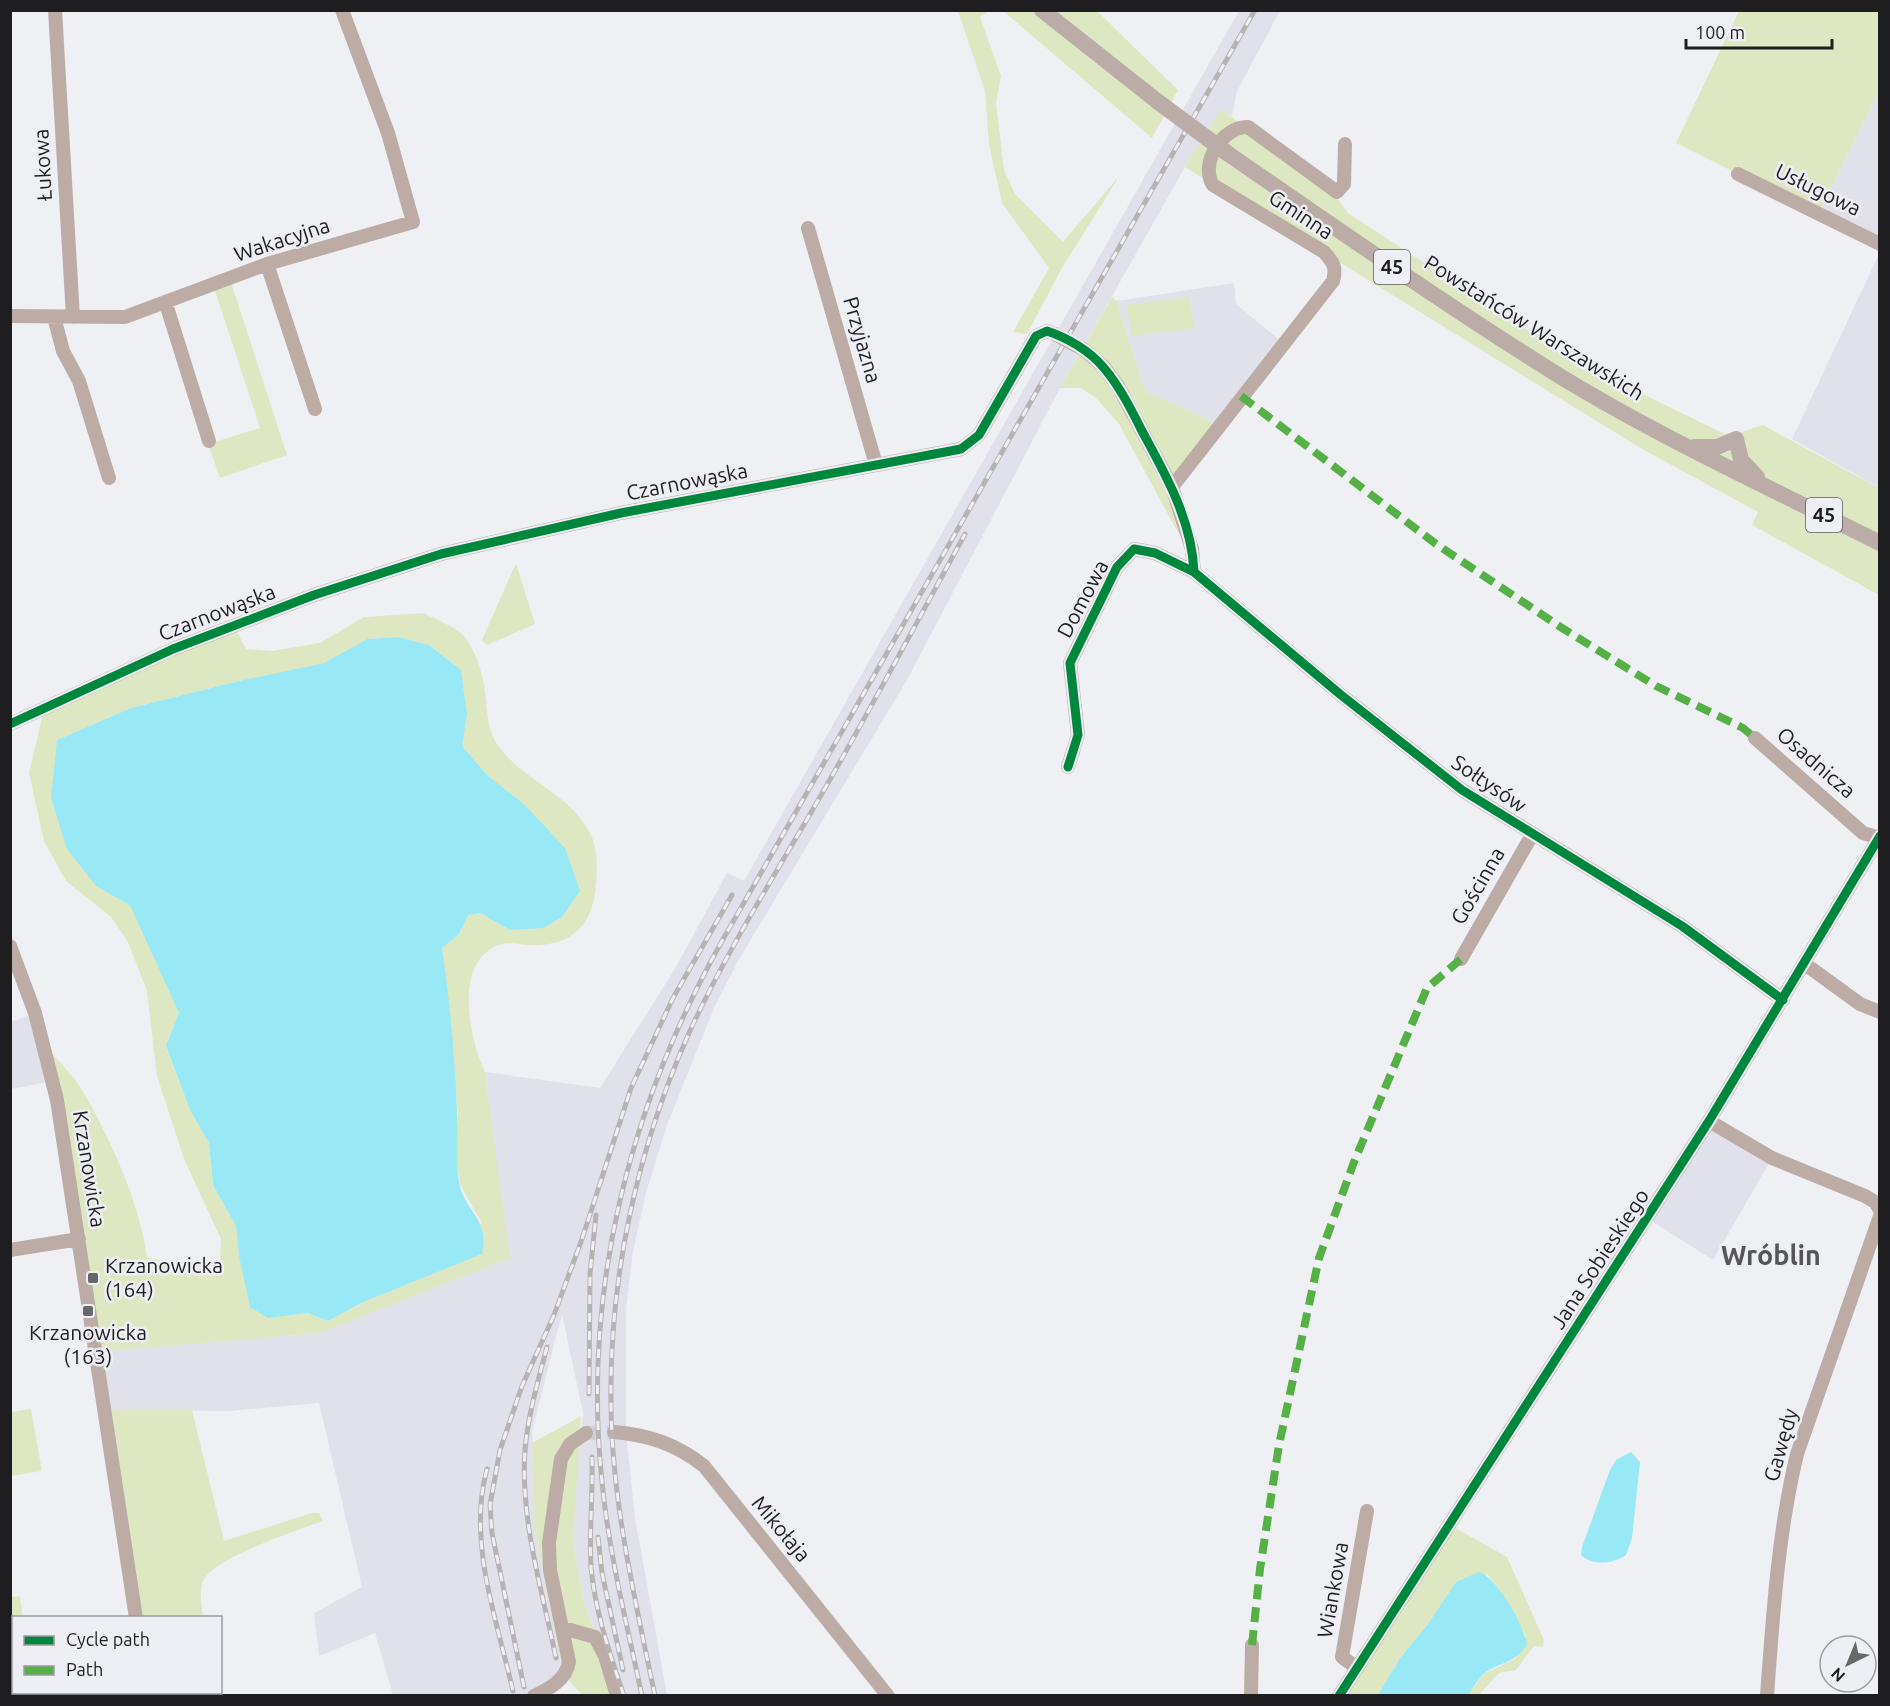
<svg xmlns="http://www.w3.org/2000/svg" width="1890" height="1706" font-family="Ubuntu,sans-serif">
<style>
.built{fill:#e0e1ea}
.green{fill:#dde8c3;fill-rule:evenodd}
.water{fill:#98e8f6}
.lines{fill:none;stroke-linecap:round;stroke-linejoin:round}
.minor-tunnel{stroke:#d0d0d4;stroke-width:14;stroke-dasharray:14 7;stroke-linecap:butt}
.minor{stroke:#bdaca6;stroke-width:14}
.major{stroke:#bcaca8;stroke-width:16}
.rail-casing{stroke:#b8b3b3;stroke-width:5}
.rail{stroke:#eeeff5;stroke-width:3;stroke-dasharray:9;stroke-linecap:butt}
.minor-bridge{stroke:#bdaca6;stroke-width:14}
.major-bridge{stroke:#bcaca8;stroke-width:16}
.quiet{stroke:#55b145;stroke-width:8;stroke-dasharray:15 8;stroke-linecap:butt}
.cycleway-casing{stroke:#eeeff5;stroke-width:13}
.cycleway{stroke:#00873e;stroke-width:9}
.poi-dot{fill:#67686a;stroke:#eeeff5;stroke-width:2}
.labels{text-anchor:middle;stroke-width:5;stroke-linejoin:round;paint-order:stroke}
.shield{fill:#eeeff5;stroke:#5c5d60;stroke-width:1.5}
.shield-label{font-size:20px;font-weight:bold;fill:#1e1e20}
.street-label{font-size:21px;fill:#1e1e20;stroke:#eeeff5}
.poi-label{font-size:21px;fill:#1e1e20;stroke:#eeeff5;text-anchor:start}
.district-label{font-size:27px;font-weight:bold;fill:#55555a;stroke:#eeeff5}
</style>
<rect width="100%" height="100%" fill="#eff0f4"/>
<path class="built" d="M1239 11H1280L1237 91 1232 116 1221 110 1185 167 1060 388 907 680 738 961 714 1008 667 1125 646 1193 633 1251 626 1309V1433L635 1518 667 1695H617L584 1603 573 1541 575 1486 583 1413 562 1314 532 1431 535 1531 564 1675 534 1695H393L375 1633 319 1656 314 1613 362 1587 319 1403 229 1411 105 1410 96 1352 319 1333 509 1258 485 1072 600 1088 676 967 727 873 744 881Z
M1879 92V244L1818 214Z
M1879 254 1880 484 1878 487 1792 439Z
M1234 283 1236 304 1283 343 1218 428 1207 419 1145 391 1117 301Z
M35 1013 53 1081 11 1089V1022Z
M1709 1121 1772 1158 1713 1260 1647 1218Z"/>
<path class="green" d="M958 11H989L980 17 1001 76 996 103 1004 170 1015 194 1063 242 1120 175 1062 268 1027 334 1013 332 1049 268 1002 203 989 145 985 91Z
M1003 11H1097L1178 90 1152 138Z
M1739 11H1879V92L1818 214 1676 143Z
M1221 109 1332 191 1348 213 1575 361 1735 439 1744 431 1763 425 1879 488V595L1752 525 1758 512 1642 449 1185 167Z
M230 279 287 455 220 478 208 444 260 428 213 285Z
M1112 297 1117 301 1145 391 1207 419 1218 428 1173 487 1192 549 1176 529 1119 424 1096 398 1081 388H1060Z
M1189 297 1194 328 1131 336 1127 305Z
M516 563 535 624 487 645 482 640Z
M424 613C436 620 456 627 464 636 478 654 484 678 486 700 487 713 489 732 497 744 522 781 571 793 591 835 599 853 597 874 595 893 590 930 566 947 530 945 521 945 510 942 502 944 452 958 469 1038 485 1072L510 1258 320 1333 96 1352 44 1044C56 1059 72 1073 82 1090 109 1135 141 1206 147 1257L219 1275 221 1239 184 1159 157 1076 147 991 128 942 111 917 66 881 44 841 29 773 44 709 236 630 246 649 272 651 320 643 364 617ZM398 637 429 645 461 670 467 714 461 745 487 775 525 805 510 930 480 913 468 915 459 934 442 947 458 1116 455 1151 460 1185 482 1223 363 1302 328 1321 308 1313 268 1318 239 1256 236 1226 213 1185 209 1143 190 1110 166 1047 179 1013 57 740 131 708 243 680 324 663 367 639Z
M31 1409 42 1471 11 1476V1412Z
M105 1410H192L224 1541 312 1513H319L323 1521C296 1531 215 1557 203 1581 199 1589 202 1607 203 1617H136Z
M581 1416 573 1541 584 1603 617 1695H582L564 1675 535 1531 532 1443Z
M1450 1525 1507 1557 1544 1640 1543 1647 1534 1646 1516 1670 1499 1673 1479 1695H1468L1483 1674 1515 1659 1526 1636 1500 1590 1487 1574 1456 1582 1428 1624 1400 1658 1378 1695 1339 1696Z
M20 1596 23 1617 14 1618V1692H209V1695H11L10 1597Z"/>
<path class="water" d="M398 637 429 645 461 670 467 714 462 746 487 775 525 805 565 848 580 891 562 917 543 928 510 930 480 913 468 915 459 934 442 948C450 1002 455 1058 457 1113 459 1136 455 1158 459 1182 464 1211 490 1218 482 1254L363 1302 328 1321 308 1313 268 1318 250 1307 239 1256 236 1226 213 1185 209 1143 190 1110 166 1046 179 1013 130 905 96 886 67 849 51 798 57 740 131 708 243 680 324 663 367 639Z
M1631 1452 1640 1462 1632 1538 1626 1555C1613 1564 1593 1566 1581 1555L1582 1547 1610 1470 1616 1460Z
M1479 1572C1497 1577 1525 1627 1527 1645 1513 1664 1504 1661 1486 1672 1479 1677 1473 1688 1468 1695H1378L1400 1658 1428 1624 1456 1582Z"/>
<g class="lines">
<path class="minor-tunnel" d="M586 1433 614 1432"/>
<path class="minor" d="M55 10 73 317
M1738 174 1880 244
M808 228 876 465
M267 264 315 409
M166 304 209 441
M10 316 125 317 267 264 413 222 388 133 342 10
M54 317 63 351 79 381 109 478
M1083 349 1103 366 1118 386 1172 487 1192 549 1194 572
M1172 487 1333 281C1337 267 1333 262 1324 252L1213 185C1199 163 1223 126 1248 127L1337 192 1344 184 1345 144
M10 724 173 649 314 595 441 554 621 513 961 449 979 435 1036 336 1047 331 1055 334
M1755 738 1863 833 1880 838
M1068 767 1078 735 1070 663 1117 567 1134 549 1155 553 1194 572 1341 695 1462 790 1682 926 1783 1000
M10 946 35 1013 57 1100 136 1618
M1461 959 1532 835
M1805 964 1860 1004 1880 1012
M1709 1121 1772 1158 1865 1196 1875 1202 1880 1210
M10 1250 79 1239
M614 1432C649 1435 676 1444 704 1466L888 1696
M563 1628 595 1637 605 1656 617 1696
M1357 1668 1342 1657 1367 1511
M141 1692 142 1696
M534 1696C549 1689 566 1680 569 1662L550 1570 549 1543 561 1459 570 1444 586 1433
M1251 1696 1252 1645
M1339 1696 1709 1121 1880 836
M1767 1696C1773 1614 1778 1533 1797 1454L1880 1216"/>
<path class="major" d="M1042 10 1157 101
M1227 153C1337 229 1446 305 1558 375 1661 438 1772 489 1880 543
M1694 447H1717L1736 439 1741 460 1757 477"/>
<g class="rail-casing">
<path id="rail" d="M547 1347C538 1381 528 1415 525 1450 520 1519 542 1590 556 1658
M589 1394 590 1274 596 1215
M592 1457C593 1494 589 1531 591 1567 595 1612 610 1654 624 1696
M487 1469C467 1542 497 1620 513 1691
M598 1537 602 1573 623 1670
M524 1687 492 1533 490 1505 500 1450 522 1386 554 1315 582 1239 631 1088 673 998 732 895
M642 1696C627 1625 609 1554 602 1482 582 1291 629 1107 722 941L1255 10
M655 1696C635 1599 612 1503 611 1405 609 1277 637 1150 689 1033 726 952 775 875 820 797 870 710 917 622 965 534"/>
</g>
<use href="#rail" class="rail"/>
<path class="minor-bridge" d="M1055 334 1083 349"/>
<path class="major-bridge" d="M1157 101 1227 153"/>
<path class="quiet" d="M1241 396 1436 544 1562 628 1656 686 1743 728 1755 738
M1252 1645 1260 1569 1279 1445 1319 1258 1354 1162 1427 988 1461 959"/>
<g class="cycleway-casing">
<path id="cycleway" d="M10 724 173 649 314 595 441 554 621 513 961 449 979 435 1036 336 1047 331C1068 338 1090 351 1104 368 1120 387 1131 409 1142 431 1166 475 1192 521 1194 572
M1068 767 1078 735 1070 663 1117 567 1134 549 1155 553 1194 572 1341 695 1462 790 1682 926 1783 1000
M1339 1696 1709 1121 1880 836"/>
</g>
<use href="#cycleway" class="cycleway"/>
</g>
<g class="poi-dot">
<rect x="87" y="1272" width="12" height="12" rx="3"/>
<rect x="82" y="1305" width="12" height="12" rx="3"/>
</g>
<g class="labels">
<g class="shield">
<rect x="1374" y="250" width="36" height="34" rx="4.5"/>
<rect x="1806" y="498" width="36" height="34" rx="4.5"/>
</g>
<g class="shield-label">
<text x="1392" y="274">45</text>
<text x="1824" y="522">45</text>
</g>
<g class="street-label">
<text transform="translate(43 165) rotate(-93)" y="7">Łukowa</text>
<text transform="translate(1818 190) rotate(26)" y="7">Usługowa</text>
<text transform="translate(1301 215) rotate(33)" y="7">Gminna</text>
<text transform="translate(282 240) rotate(-18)" y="7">Wakacyjna</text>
<text transform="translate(1534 328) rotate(32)" y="7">Powstańców Warszawskich</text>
<text transform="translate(862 340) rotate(74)" y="7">Przyjazna</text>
<text transform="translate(687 482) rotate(-11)" y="7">Czarnowąska</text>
<text transform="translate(1083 599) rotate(-62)" y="7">Domowa</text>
<text transform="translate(217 613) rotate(-21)" y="7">Czarnowąska</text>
<text transform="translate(1816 763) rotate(41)" y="7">Osadnicza</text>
<text transform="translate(1489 784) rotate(34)" y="7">Sołtysów</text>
<text transform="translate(1478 886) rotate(-60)" y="7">Gościnna</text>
<text transform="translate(89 1169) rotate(81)" y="7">Krzanowicka</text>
<text transform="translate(1600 1259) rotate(-57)" y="7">Jana Sobieskiego</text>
<text transform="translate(1781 1445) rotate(-74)" y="7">Gawędy</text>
<text transform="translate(781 1529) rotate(50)" y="7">Mikołaja</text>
<text transform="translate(1333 1590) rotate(-80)" y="7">Wiankowa</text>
</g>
<g class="poi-label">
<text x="105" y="1273">Krzanowicka<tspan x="105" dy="24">(164)</tspan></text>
<text x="88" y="1340" text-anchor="middle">Krzanowicka<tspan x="88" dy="24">(163)</tspan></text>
</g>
<g class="district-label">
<text x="1771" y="1265">Wróblin</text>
</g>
</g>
<rect width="1890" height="1706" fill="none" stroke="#1e1e20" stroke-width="24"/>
<rect x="12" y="1616" width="210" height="78" fill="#eeeff5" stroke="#9b9ba0" stroke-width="1.5"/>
<rect x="24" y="1636" width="30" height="9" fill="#00873e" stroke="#9b9ba0" stroke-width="1.5"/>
<text x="66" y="1646" font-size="18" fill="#1e1e20">Cycle path</text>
<rect x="24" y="1666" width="30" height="9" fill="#55b145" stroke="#9b9ba0" stroke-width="1.5"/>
<text x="66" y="1676" font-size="18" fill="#1e1e20">Path</text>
<g transform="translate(1848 1664) rotate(223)"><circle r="28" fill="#eeeff5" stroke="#9b9ba0" stroke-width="1.5"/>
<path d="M0-4.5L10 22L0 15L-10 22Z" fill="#67686a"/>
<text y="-9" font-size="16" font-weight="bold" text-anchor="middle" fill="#1e1e20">N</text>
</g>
<path d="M1686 39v9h146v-9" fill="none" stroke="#1e1e20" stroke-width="3"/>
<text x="1695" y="39" font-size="18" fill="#1e1e20" stroke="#eeeff5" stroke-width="4.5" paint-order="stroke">100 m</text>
</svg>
